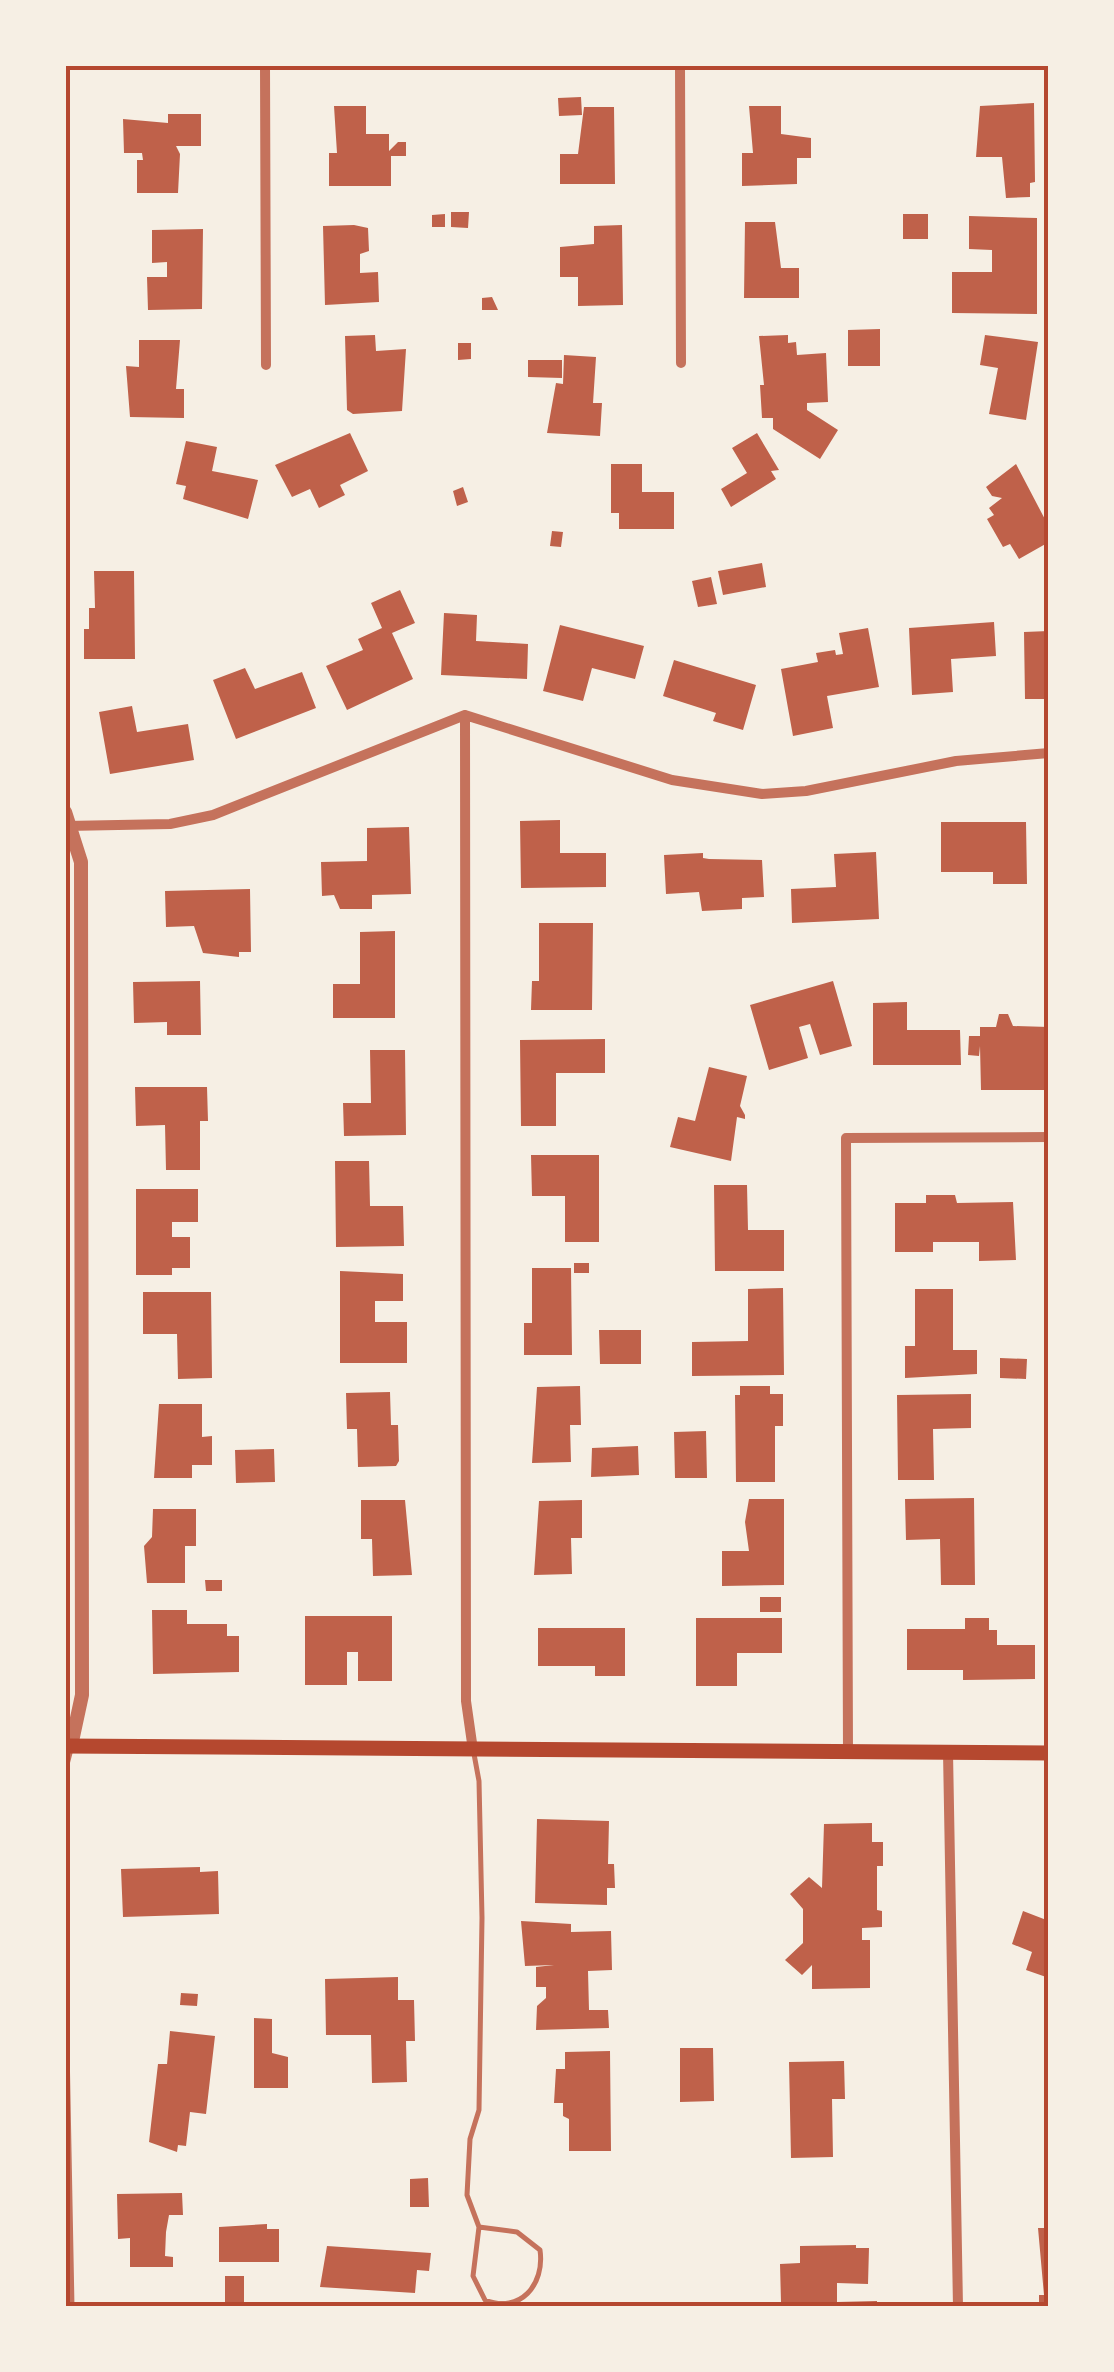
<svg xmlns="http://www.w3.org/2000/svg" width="1114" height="2372" font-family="'PT Sans Narrow',sans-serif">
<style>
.building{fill:#bf614a}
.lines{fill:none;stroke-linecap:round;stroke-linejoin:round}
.service{stroke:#c5725c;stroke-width:5}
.minor{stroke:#c5725c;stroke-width:10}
.tertiary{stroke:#c5725c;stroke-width:14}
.secondary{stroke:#b5482f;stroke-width:15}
.neatline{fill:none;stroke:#b5482f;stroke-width:4}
</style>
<rect width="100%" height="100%" fill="#f6efe4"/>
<path class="building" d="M581 97 582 115 559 116 558 98Z
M1034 103 1035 182 1030 183V197L1006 198 1002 157H976L980 106Z
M334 106H366V134H389V151L398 142H406V156H391V186H329V153H337Z
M749 106H781V134L811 138V158H797V184L742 186V153H753Z
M584 107H614L615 184H560V154H578Z
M168 114H201V146H176L180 154 178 193H137V160H143L142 153H124L123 119 168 123Z
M451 212H469L468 228 451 227Z
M445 214V227H432V215Z
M903 214H928V239H903Z
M969 216 1037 218V314L952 313V272H992V250L969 249Z
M745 222H775L781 268H799V298H744Z
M354 225 368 228 369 251 360 254V273L378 272 379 302 325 305 323 226Z
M622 225 623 305 578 306V277H560V247L594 244V226Z
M203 229 202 309 148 310 147 277H167V262L152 263V230Z
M492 297 498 310H482V298Z
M880 329V366H848V330Z
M375 335 376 351 406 349 402 411 353 414 347 410 345 336Z
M788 335V343L796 342 797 355 826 353 828 402 807 403V410L838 430 820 459 773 429V418H762L760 385H764L759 336Z
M985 335 1038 342 1026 420 989 414 998 368 980 365Z
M139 340H180L176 389H184V418L130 417 126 366 139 367Z
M458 343H471V359L458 360Z
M564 355 596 357 593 403H602L600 436 547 433 556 383 563 384Z
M528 360H562V378L528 377Z
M350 433 368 471 340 485 345 495 319 508 310 489 292 497 275 465Z
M757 433 779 470 771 471 776 479 731 507 721 489 747 473 732 448Z
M186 441 217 447 212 471 258 480 248 519 183 499 186 486 176 484Z
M611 464H642V492H674V529H619V513H611Z
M1016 464 1049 527V542L1019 559 1010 544 1003 547 987 519 994 515 989 508 1002 498 992 496 986 487Z
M463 487 468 502 457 506 453 491Z
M552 531 563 532 561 547 550 546Z
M762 563 766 587 723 595 718 571Z
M94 571H134L135 659H84V629H89V608H95Z
M711 577 717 604 698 607 692 581Z
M400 590 415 623 392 633 413 679 347 710 326 666 363 650 358 639 382 628 371 603Z
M444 613 477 615 476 641 528 644 527 679 441 675Z
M994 622 996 656 951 659 953 692 912 695 909 628Z
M560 625 644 646 635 679 592 668 583 701 543 691Z
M868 628 879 687 827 696 833 728 793 736 781 669 818 662 816 653 835 650 836 655 843 654 839 633Z
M1049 631V699H1025L1024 632Z
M674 660 756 685 743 730 713 721 716 713 663 696Z
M245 668 255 689 302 672 316 708 236 739 213 680Z
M132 706 137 732 188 724 194 760 110 774 99 712Z
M560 820V853H606V887L521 888 520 821Z
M941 822H1026L1027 884H993V872H941Z
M409 827 411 894 372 895V909H340L334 895 322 896 321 862 367 861V828Z
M876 852 879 919 792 923 791 889 836 887 834 854Z
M703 853V858L709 859 762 860 764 897 742 898V909L702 911 699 892 666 894 664 855Z
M250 889 251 952H239V957L203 953 194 926 166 927 165 891Z
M539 923H593L592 1010H531L532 981H539Z
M395 931V1018H333V984H360V932Z
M200 981 201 1035H167V1022L134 1023 133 982Z
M833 981 852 1046 820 1055 810 1024 799 1027 808 1058 769 1070 750 1005Z
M907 1002V1030H960L961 1065H873V1003Z
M999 1014H1008L1013 1026 1049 1027V1090H981L980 1046 979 1056 968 1055 969 1036H980V1027H996Z
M605 1039V1073H556V1126H521L520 1040Z
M370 1050H405L406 1135 344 1136 343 1103H371Z
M709 1067 747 1076 740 1106 745 1115V1119L737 1117 731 1161 670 1147 678 1117 695 1121Z
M135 1087H207L208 1121H200V1170H166L165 1125 136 1126Z
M531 1155H599V1242H565V1196H532Z
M335 1161H369L370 1206H403L404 1246 336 1247Z
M714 1185H747L748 1230H784V1271H715Z
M136 1189H198V1222H172V1237H190V1268H172V1275H136Z
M926 1195H955L957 1203 1013 1202 1016 1260 979 1261V1242H933V1252H895V1203H926Z
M574 1263H589V1273H574Z
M532 1268H571L572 1355H524V1323H532Z
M340 1271 403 1274V1301H375V1322H407V1363H340Z
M783 1288 784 1375 692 1376V1342L748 1341V1289Z
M915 1289H953V1350H977V1374L905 1378V1346H915Z
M143 1292H211L212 1378 178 1379 177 1334H143Z
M599 1330H641V1364H600Z
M1000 1358 1027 1359 1026 1379 1000 1378Z
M580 1386 581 1425H570L571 1462 532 1463 537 1387Z
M740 1386H770V1394H783V1426H775V1482H736L735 1395H740Z
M390 1392 391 1425H398L399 1461 396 1466 358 1467 357 1429H347L346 1393Z
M971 1394V1428L933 1429 934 1480H898L897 1395Z
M159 1404H202V1437L212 1436V1465H192V1478H154Z
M706 1431 707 1478H675L674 1432Z
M638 1446 639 1475 591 1477 592 1448Z
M274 1449 275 1482 236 1483 235 1450Z
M974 1498 975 1585H941L940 1539 906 1540 905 1499Z
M749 1499H784V1585L722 1586V1551H749L745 1522Z
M361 1500H405L412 1575 373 1576 372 1539H361Z
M582 1500V1538H571L572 1574 534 1575 539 1501Z
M153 1509H196V1546H185V1583H147L144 1546 152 1537Z
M205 1580H222V1591H206Z
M760 1597H781V1612H760Z
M152 1610H187V1624H227V1636H239V1672L153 1674Z
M305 1616H392V1681H358V1652H347V1685H305Z
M696 1618H782V1653H737V1686H696Z
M965 1618H989V1630H997V1645H1035V1679L963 1680V1670H907V1629H965Z
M538 1628H625V1676H595V1666H538Z
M537 1819 609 1821 608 1864H614L615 1888H607V1905L535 1903Z
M872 1823V1842H883V1866H877V1910L882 1911V1927L862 1928V1940H870V1988L812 1989V1965L802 1975 785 1960 803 1943V1909L790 1894 809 1877 822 1888 824 1824Z
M200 1867V1872L218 1871 219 1914 123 1917 121 1869Z
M1023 1911 1049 1921V1978L1026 1970 1032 1952 1012 1944Z
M521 1921 571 1924V1932L611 1931 612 1970 588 1971 589 2010H608L609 2028 536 2030 537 2006 546 1998V1987H536V1967L554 1965 525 1966Z
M398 1977V2000H414L415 2041H406L407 2082 372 2083 371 2035H326L325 1979Z
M181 1993 198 1994 197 2006 180 2005Z
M254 2018 272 2019V2053L288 2057V2088H254Z
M170 2031 215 2036 206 2114 190 2112 186 2146 178 2145 177 2152 149 2142 158 2064H167Z
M680 2048H713L714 2101 680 2102Z
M610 2051 611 2151H569V2119L563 2116V2103H554L556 2069H565V2052Z
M844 2061 845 2099H832L833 2157 791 2158 789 2062Z
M428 2178 429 2207H410V2179Z
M182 2193 183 2215H169L166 2232 165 2256 173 2257V2267H130V2238L118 2239 117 2194Z
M267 2224V2229H279V2262H219V2227Z
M1038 2228H1049V2307H1039V2295H1044Z
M856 2245V2248H869L868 2284 837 2283V2302L877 2301V2307H771V2302H781L780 2264 800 2263V2246Z
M327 2246 431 2253 429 2271 417 2270 415 2293 320 2287Z
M225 2276H244V2304H225Z"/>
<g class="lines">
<path class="service" d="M474 1754 479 1781 482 1918 479 2110 470 2139 467 2195 479 2227 473 2276 485 2300C520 2314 545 2285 540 2250L517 2232 479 2227
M65 1772 71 1749
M65 1941 72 2307"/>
<path class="minor" d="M265 65 266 365
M680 65 681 363
M465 715 466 1701 473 1750
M66 826 170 824 213 815 465 715 672 780 762 794 806 791 956 761 1049 753
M948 1752 958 2307
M848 1753 846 1138 1049 1137"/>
<path class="tertiary" d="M65 812 81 862 82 1695 71 1746"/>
<path class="secondary" d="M65 1746 1049 1753"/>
</g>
<rect width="1114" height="2372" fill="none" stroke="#f6efe4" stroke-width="135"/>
<rect x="68" y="68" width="978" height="2236" class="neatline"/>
</svg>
